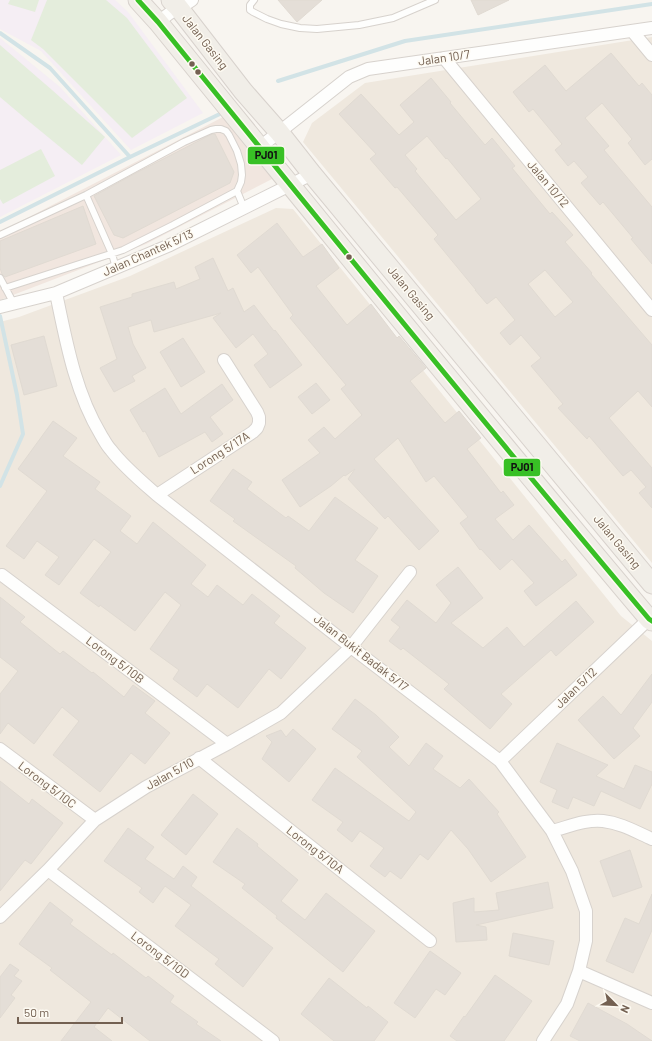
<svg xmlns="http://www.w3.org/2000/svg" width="652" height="1041" font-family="Barlow,sans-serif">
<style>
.residential{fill:#efe8de}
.commercial{fill:#f1e6df}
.education{fill:#f5eef4}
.green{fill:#e4eddc}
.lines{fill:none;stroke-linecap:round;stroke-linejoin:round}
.stream{stroke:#d2e3e6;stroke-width:4}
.building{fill:#e4ded7;stroke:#e0dad2;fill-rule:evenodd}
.lane-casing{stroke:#d7d2cd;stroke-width:8}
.street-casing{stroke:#d7d2cd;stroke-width:14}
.primary-casing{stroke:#d8d2cd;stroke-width:21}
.lane{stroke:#fefefd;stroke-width:6}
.street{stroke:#fefefd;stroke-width:12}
.primary{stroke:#f1eee8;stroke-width:19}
.bus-1-casing{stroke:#fdfaf2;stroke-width:8}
.bus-1{stroke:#38c025;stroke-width:5}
.bus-dot{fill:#736051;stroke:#fdfaf2;stroke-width:1.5}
.labels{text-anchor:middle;stroke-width:3;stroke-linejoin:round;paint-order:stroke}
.street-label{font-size:12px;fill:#736051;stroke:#fdfaf2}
.line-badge{stroke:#fdfaf2;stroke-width:1.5}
.pale-badge-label{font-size:11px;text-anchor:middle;font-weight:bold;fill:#111}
</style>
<rect width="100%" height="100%" fill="#f8f5f0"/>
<path class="residential" d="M652 37V563L303 142 312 123 365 83Z
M276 208 293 209 621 616 652 641V1041H0V322L19 317 130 276Z"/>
<path class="commercial" d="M225 116 274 178 146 244 0 300V232Z"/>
<path class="education" d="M0 0H115L128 12 203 113 131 150 41 51 0 29Z
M0 38 60 87 121 155 0 217Z"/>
<path class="green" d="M10 0H39L35 12 8 4Z
M47 0H106L127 18 187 98 132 138 43 49 31 40Z
M0 45 52 90 105 137 82 165 26 119 0 97Z
M41 149 55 176 3 204 0 199V170Z"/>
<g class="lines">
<path class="stream" d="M0 33 50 68 130 157
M278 81 405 41 652 4
M0 222 130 157 224 112
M0 316 17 395 23 434 0 486"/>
</g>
<path class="building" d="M278 0H322L297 22Z
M471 0H509L478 15Z
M611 53 639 86 642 83 652 95V159L645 165 628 143 632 139 602 103 585 118 609 146 604 150 652 207V264L631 239 633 238 603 202 600 205 581 183 588 177 574 161 568 166 555 150 562 144 533 109 529 112 513 92 545 65 566 91Z
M431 78 451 102 450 103 485 145 492 138 515 166 512 168 550 214 552 212 573 235 565 242 592 273 591 274 652 345V407L638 391 609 418 652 468V508L639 493 646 487 631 470 623 476 589 436 587 439 558 408 563 404 531 366 541 358 521 335 510 345 500 333 515 320 496 297 487 304 475 290H476L434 239 438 235 397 187 395 188 370 159 376 154 339 114 361 94 399 135 414 122 400 105ZM427 136 446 159 447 158 481 199 456 220 415 171 417 169 405 155ZM545 270 573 302 555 317 528 284Z
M212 134H215L234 172 230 183 123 238 114 235 94 196 134 174Z
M83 206 96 244 5 277 2 274 0 268V241Z
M277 223 303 257 322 244 339 268 316 286 347 325 371 304 397 338 399 336 426 368 410 381 445 423 459 411 481 438 467 449 501 493 503 491 514 505 495 519 513 540 529 525 562 562 565 559 577 575 536 606 524 591 534 583 512 559 500 570 481 549 480 550 460 523 468 517 434 476 426 482 398 438 374 459 439 531 419 550 388 516 385 519 348 479 355 469 345 476 344 475 331 486 300 507 282 480 320 453 308 440 324 427 335 439 362 415 341 389 346 385 290 318 293 315 258 267 251 273 237 255Z
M213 258 228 291 233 288 244 312 254 305 274 331 275 330 302 365 270 388 254 365 268 354 253 334 236 348 213 318 221 313 154 332 151 320 128 327 133 344 146 368 132 376 135 381 114 392 100 368 117 359 100 307 132 297V294L174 282 176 289 200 279 195 267Z
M44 336 57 386 24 395 11 345Z
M183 338 205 372 181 387 160 352Z
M316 383 330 400 312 414 298 397Z
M222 384 233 400 210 417 223 434 212 442 205 432 159 457 145 431 143 432 130 410 165 388 181 414Z
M53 421 77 438 63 456 100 482 95 489 131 516 120 531 137 544 153 522 206 565 191 584 208 597 217 585 243 605 252 594 280 616 274 623 306 648 281 679 269 669 238 708 207 684 197 697 173 679 179 670 150 649 181 605 165 592 135 631 100 605 99 607 80 593 111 552 94 539 59 585 45 575 59 557 37 541 24 559 6 546 47 491 18 469Z
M233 469 252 482 247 489 286 518 288 516 309 531 335 497 378 528 355 560 378 576 353 613 324 593 295 568 296 566 233 521 235 519 210 501Z
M458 567 483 598 451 623 483 648 507 627 524 647 576 601 594 622 556 656 551 650 501 694 512 704 490 729 444 689 449 684 403 648 401 650 389 641 400 627 391 620 407 600 436 623 451 603 436 585Z
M0 597 25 617 20 622 60 654 63 651 92 673 93 672 124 697 133 685 155 701 145 713 170 733 145 764 131 753 100 792 53 755 79 721 62 707 34 744 8 723 0 734V694L18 671 0 657Z
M652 674V702L633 728 640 736 614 759 578 720 603 696 621 715Z
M355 699 376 715 399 737 389 747 409 766 426 743 443 756 433 769 460 788 469 779 499 812 497 814 526 857 491 882 468 849 451 830 428 860 420 854 401 879 390 871 385 877 370 866 384 848 360 831 352 842 337 830 343 822 312 800 335 768 409 821 416 812 357 757 362 751 332 729Z
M293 729 316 749 289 782 262 759 272 742 266 736 281 730 286 737Z
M557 743 608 765 596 776 624 789 635 765 652 772V784L640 809 601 791 594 806 573 797 568 809 552 802 557 790 540 782Z
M0 781 29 804 32 799 63 823 31 864 25 860 0 891Z
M193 794 218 814 186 855 161 835Z
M128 828 154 847 145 859 174 879 183 866 197 877 191 886 273 948 243 987 215 964 219 959 175 926 191 905 165 886 153 903 139 892 142 888 104 861Z
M237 828 258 844 257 846 298 880 281 901 305 920 326 893 375 931 343 972 276 918 277 916 242 888 245 884 213 862Z
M630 850 642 887 613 897 600 861Z
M548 882 553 908 476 925 486 927 487 940 456 942 453 903 474 898V912L499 910 496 893Z
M652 894V930L633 973 606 961 625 918 639 924Z
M50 902 73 920 70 924 112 955 113 953 146 978 148 976 174 996 170 1002 198 1022 196 1024 221 1041H150L108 1008 94 1027 112 1041H61L91 1002 50 970 52 968 19 944Z
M513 933 554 941 549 965 509 956Z
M430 951 461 973 445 995 436 989 415 1018 394 1003Z
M10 964 19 970 14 976 22 981 11 995 15 998 0 1018V977Z
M495 975 532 1001 504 1041H457L450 1036 464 1016 465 1017Z
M329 978 367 1008 368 1006 388 1022 374 1041H334L301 1014Z
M588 1003 627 1024 652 1041H580L570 1036Z"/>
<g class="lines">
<g class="lane-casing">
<path id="lane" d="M254 0 250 5V10L253 12 267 19 281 24 300 28 317 29 359 25 393 18 435 0
M237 191 244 208
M86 195 112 254 116 268
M0 235 86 195 184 142 211 130 216 129H221L226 131 229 135 237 151 241 164 242 175 241 182 237 191 173 225 123 250 5 288
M0 278 14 304"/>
</g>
<g class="street-casing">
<path id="street" d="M158 22 178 7 186 4 192 0
M633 32 652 55
M444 58 652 310
M260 147 287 126 349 77 368 69 652 28
M56 293C66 341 75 392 101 435 104 440 107 446 111 450 124 467 141 481 157 495L351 647 500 761 552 831 572 871 586 911V941L579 971 567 1004 543 1041
M0 307 56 293 170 245 312 174
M157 495 253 432 257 428 259 423V417L257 412 224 360
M2 575 227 744
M0 749 95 820
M199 758 430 941
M500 761 652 616
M552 831C568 827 586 819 603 821 621 823 636 832 652 839
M48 870 273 1041
M0 917 48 870 95 820 146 787 227 744 281 713 351 647 410 572
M579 971 652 1003"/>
</g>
<g class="primary-casing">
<path id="primary" d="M138 0 158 22C320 222 483 422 649 619L652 621
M171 0 178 7 243 91 279 132 312 174 652 584"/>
</g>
<use href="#lane" class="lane"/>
<use href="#street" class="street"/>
<use href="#primary" class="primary"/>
<g class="bus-1-casing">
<path id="bus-1" d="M138 0 158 22C320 222 483 422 649 619L652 621"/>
</g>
<use href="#bus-1" class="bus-1"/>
</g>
<g class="bus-dot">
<circle cx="192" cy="64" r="3.5"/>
<circle cx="198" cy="72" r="3.5"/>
<circle cx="349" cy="257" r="3.5"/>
</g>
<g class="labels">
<g class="street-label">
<text transform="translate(205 42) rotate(52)" y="4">Jalan Gasing</text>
<text transform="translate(444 58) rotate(-8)" y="4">Jalan 10/7</text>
<text transform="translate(548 184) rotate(50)" y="4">Jalan 10/12</text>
<text transform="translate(148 253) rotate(-24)" y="4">Jalan Chantek 5/13</text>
<text transform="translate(411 293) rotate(50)" y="4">Jalan Gasing</text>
<text transform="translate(220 453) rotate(-33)" y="4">Lorong 5/17A</text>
<text transform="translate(617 542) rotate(50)" y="4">Jalan Gasing</text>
<text transform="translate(361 653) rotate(38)" y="4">Jalan Bukit Badak 5/17</text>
<text transform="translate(115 660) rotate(37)" y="4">Lorong 5/10B</text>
<text transform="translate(576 688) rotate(-44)" y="4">Jalan 5/12</text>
<text transform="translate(170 774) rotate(-29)" y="4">Jalan 5/10</text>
<text transform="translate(47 785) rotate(37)" y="4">Lorong 5/10C</text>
<text transform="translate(315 850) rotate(38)" y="4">Lorong 5/10A</text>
<text transform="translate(160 955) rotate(37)" y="4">Lorong 5/10D</text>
</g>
</g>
<g class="line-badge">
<rect x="247" y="146" width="38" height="19" rx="4" fill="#38c025"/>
<rect x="503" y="458" width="38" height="19" rx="4" fill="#38c025"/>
</g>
<g class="pale-badge-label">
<text x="266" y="159">PJ01</text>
<text x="522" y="471">PJ01</text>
</g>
<g transform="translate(616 1005) rotate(114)" stroke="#fdfaf2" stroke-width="3" paint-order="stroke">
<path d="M0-3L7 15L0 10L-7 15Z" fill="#736051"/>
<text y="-6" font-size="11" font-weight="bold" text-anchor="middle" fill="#736051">N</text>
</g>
<path d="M18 1017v6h104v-6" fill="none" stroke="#736051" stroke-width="2"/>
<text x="24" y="1017" font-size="12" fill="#736051" stroke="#fdfaf2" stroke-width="3" paint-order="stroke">50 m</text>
</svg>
